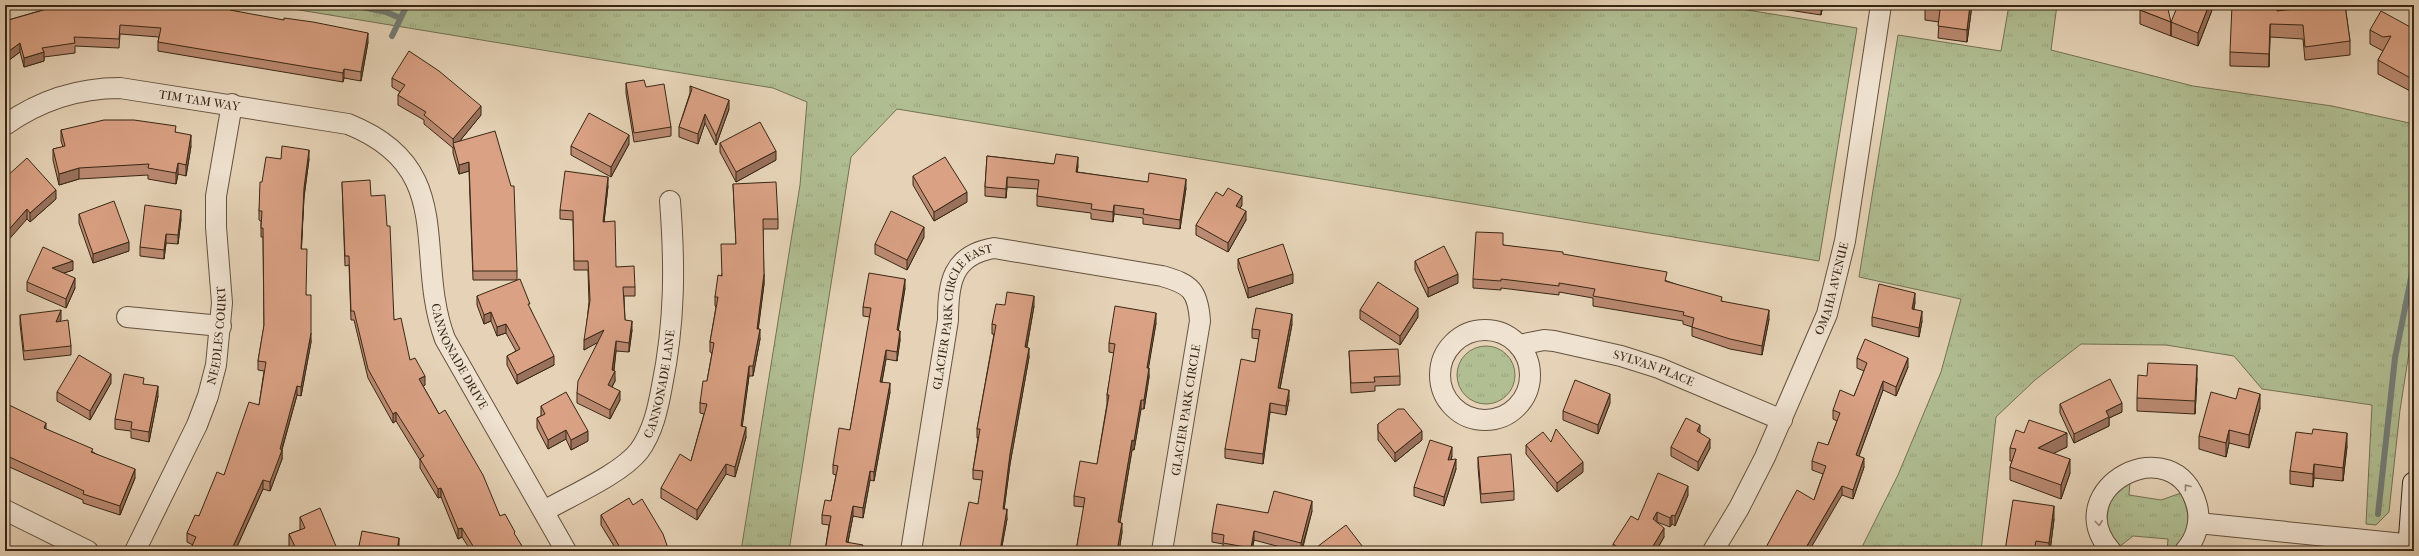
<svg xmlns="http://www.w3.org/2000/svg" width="2419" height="556" font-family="'IM FELL French Canon',serif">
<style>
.grass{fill:url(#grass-tufts);stroke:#747254}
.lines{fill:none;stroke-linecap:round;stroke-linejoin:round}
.stream{stroke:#737d77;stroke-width:6}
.street-casing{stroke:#64523e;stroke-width:22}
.secondary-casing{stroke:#382715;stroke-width:24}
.street{stroke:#efe2d0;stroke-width:20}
.secondary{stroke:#efe2d0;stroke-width:22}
.wall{fill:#bb8a72;stroke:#382715}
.shaded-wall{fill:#99715c;stroke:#382715}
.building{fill:#daa184;stroke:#382715}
.oneway{stroke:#948472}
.labels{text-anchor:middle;stroke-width:3.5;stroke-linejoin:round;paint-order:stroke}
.street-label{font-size:12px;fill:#382715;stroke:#efe2d0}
</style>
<defs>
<pattern id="grass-tufts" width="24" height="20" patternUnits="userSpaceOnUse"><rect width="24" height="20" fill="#b0be92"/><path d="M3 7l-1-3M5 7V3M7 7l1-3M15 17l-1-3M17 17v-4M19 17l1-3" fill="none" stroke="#98a37d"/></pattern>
</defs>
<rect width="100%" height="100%" fill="#e6d3b7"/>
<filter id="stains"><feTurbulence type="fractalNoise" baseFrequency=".005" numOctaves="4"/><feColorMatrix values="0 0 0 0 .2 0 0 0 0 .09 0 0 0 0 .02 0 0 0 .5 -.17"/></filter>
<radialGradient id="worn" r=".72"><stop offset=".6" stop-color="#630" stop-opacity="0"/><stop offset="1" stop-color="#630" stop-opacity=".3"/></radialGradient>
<path class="grass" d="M269 5H1717L1857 28 1819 261 897 109 851 157 789 551H741L800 185 807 102 773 88Z
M2009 5H2057L2051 50 2193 86 2332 106 2414 124V321L2400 410 2389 512 2376 525 2366 524 2372 405 2262 389 2234 356 2166 345 2081 344 2035 380 1996 417 1981 551H1860L1898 475 1941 372 1961 299 1859 277 1898 35 2001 51Z
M1457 375a29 29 0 1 1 58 0a29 29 0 1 1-58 0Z
M2130 482 2129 495 2161 500 2181 493C2192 519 2190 527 2176 551H2167L2168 539 2133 536 2119 547 2106 529 2109 500Z"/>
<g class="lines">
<path class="stream" d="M353 5 386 12 400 18
M392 36 407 5
M2378 514 2395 358 2414 263"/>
<g class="street-casing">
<g id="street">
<path id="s1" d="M5 125C39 101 79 88 120 88L348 124C459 168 413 254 445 339L566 551"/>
<path d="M127 317 221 326"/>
<circle cx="1485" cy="375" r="45"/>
<path id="s2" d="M1519 345 1544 340 1554 341 1621 356 1659 368 1782 420"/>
<path d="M5 510 88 551"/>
<path id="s3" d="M544 511C570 496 621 474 639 451 653 432 658 408 662 386 675 322 675 265 670 201"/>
<path d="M2198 523 2414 545"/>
<path id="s4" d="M135 551 197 425 208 396 216 365 222 303 216 227V196L232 104"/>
<path id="s5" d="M911 551 948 320C948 283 952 255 994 248L1162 276C1191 284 1198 291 1200 321L1162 551"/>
<path id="s6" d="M1713 551 1739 508 1765 457 1827 314 1845 241 1881 5"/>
<path d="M2111 551C2056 488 2175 425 2197 506 2201 522 2196 539 2185 551"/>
</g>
</g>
<g class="secondary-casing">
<path id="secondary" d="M2409 551 2414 483"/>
</g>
<use href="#street" class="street"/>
<use href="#secondary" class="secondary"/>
</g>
<path class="wall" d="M46 5H192L230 10 368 42 361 81 344 78 343 82 158 51V42L159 37 120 34 119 48 75 46V53L44 57V61L24 67 20 52 5 63V21L46 9Z
M1782 5H1823L1821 15 1782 9Z
M1972 5 1967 42 1938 38 1939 22 1925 20V8Z
M2214 5 2198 46 2171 36V22Z
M2321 5H2345L2350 41V55L2305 60 2303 39 2270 37 2269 67 2230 66V52L2277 11 2321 6Z
M2140 10 2171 22V36L2140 24Z
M2414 29V93L2378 74V60L2383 51 2370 44V30Z
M392 78 481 115 459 142 517 271V280H473L469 171 459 174 453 153V148L424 124V120L398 105V95L400 92 392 87Z
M626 83 646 87 671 127V136L634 142 626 93Z
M690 86 729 109 716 145 705 123 698 144 679 137V127L690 93Z
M61 130 176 132 191 146 186 176 178 174 176 184 148 179V175L79 179 59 185 53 160V149L63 147 61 141Z
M720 143 776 160 736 182 720 152Z
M629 144 611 177 571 155V146Z
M987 156 1054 164 1078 166 1077 172 1186 188 1180 229 1143 224V218L1114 214 1113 222 1091 219V213L1037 206V196L1038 189 1007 187 1006 198 985 196V187Z
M309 159 304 197 301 249 311 342 301 396 297 395 282 450V459L270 491 263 489 235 551H192L193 545 187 542V533L199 516 224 475 259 405 264 371 258 370V361L264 326 263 237H261V221L259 220V211L262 182Z
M913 176 967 202 934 221 913 185Z
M5 178 56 199 30 222 27 219Z
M342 182 371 196 394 320 410 360 425 385 423 386 439 414 500 516 515 536 525 551H471L462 537 458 539 441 497 438 498 420 468V460L396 421 393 423 368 378 354 320H351L349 265 345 266Z
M733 184 778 219V229H763L764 284 758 329 760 339 753 376H749L742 426 746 437 735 477 726 474 697 520 661 498V488L691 461 704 414 700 413V403L707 381 712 353 710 352V342L716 307 715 306V297L721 276 736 244Z
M608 186 604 222 616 267 635 287V296H624L625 320 632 330 629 352 616 351 614 371 615 381 612 387 620 400 610 419 577 403V393L598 342 584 350 589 302 588 270H574L573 220 560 219V210Z
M1223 196 1242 205 1240 208 1246 220 1228 252 1196 235V225Z
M79 214 129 251 93 263 79 223Z
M181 219 178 244 166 243 164 259 140 256V247Z
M924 237 907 270 875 254V244Z
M1503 245 1563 255 1667 281 1722 301 1769 319 1762 355 1730 349 1692 336V327L1683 324V321L1593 306V298L1559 292V295L1501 288V290L1473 288V279Z
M1238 259 1293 283 1248 298 1238 268Z
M1415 261 1458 283 1428 297 1415 270Z
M73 270 64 273 75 288 66 308 27 291V282Z
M905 288 898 330 900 340 897 361 886 359 882 382 890 392 874 481 870 480 863 518 853 516 848 542 863 551H825L829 525 822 524V515L831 501 836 475 833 474V465L850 430 870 317 863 316V307Z
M477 296 530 308 554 365 517 384 507 365V356L516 351 506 333 497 336 491 321 484 324 477 305Z
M1915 302 1914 309 1922 321 1919 337 1872 326V317Z
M1005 305 1034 306 1027 347 1029 357 1010 464 1004 509 1007 519 1001 551H959L978 504 982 480 973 479V470L978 438H977V429L994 334H992V324Z
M1360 310 1418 317 1400 345 1360 319Z
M20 315 61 319 60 321 71 346V355L24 360 20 324Z
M1156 323 1148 368 1149 377 1144 409H1141L1134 450H1132L1120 523 1122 532 1119 551H1076L1084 507 1074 506V496L1097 464 1107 404V395L1114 353 1109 352V343Z
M1292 324 1280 389 1289 400 1286 415 1270 412 1263 464 1225 458V449L1255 362 1259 339 1252 338V329Z
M1349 351 1400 376V385L1375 386V391L1351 393Z
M1857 358 1908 367 1896 396 1883 390 1859 456 1864 467 1853 499 1842 495 1814 500 1823 474 1812 470V461L1828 445 1837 421 1833 419V410L1854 396 1864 371 1857 368Z
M2197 378 2195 414 2137 411V398Z
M111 383 90 420 57 401V392Z
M144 384 158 396 149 442 131 438V431L115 429V419Z
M2236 399 2260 408 2249 448 2229 443 2226 457 2199 449V436Z
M5 403 46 429 93 452 135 478 120 515 83 503V500L5 465Z
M1610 403 1598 434 1563 420V411Z
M2060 404 2122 412 2109 418V426L2074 443 2060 413Z
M541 406 588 441 571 450 566 439 548 449 537 428V418L541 416Z
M1378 424 1422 440 1395 462 1378 440Z
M1700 433 1710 448 1698 471 1671 456V447Z
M2024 433 2067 447 2053 453 2070 473 2061 499 2010 480V467L2012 461H2010V448Z
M2312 434 2347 446 2343 481 2314 478 2313 487 2290 484V471Z
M1551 442 1583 472 1557 492 1526 454V445Z
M1452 456 1451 460 1456 469 1444 506 1414 496V487Z
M1478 457 1514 491V500L1481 503 1478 467Z
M1688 495 1675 526 1672 524 1670 527 1657 522 1664 537 1656 551H1613V544L1638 520Z
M633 505 669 551H617L601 525V515Z
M1312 511 1302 551H1295L1254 540 1252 551H1223V544L1212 542V533L1268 513Z
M300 517 338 551H291L289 548V534L300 530Z
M2054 519 2050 551H2005Z"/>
<path class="shaded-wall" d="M1821 5H1823L1821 15Z
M1970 5H1972L1967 42V30Z
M2209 5H2214L2198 46V33Z
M2270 24V37L2269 67V54Z
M368 33V42L361 81V72Z
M20 43V52L5 63V54Z
M44 52V61L24 67V58Z
M344 69V78L343 82V73Z
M729 100V109L716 145V136Z
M481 106V115L454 148 453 139Z
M705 114V123L698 144V134Z
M191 135V146L186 176V165Z
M629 135V144L611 177V167Z
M309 150V159L304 197 301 258 304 188Z
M776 151V160L736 182V172Z
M1078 157V166L1076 181V172Z
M469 162V171L459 174V165Z
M178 163V174L176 184V173Z
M79 168V179L59 185V174Z
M608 177V186L603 231V222Z
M1007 177V187L1006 198V189Z
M1186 179V188L1180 229V220Z
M56 190V199L30 222V213Z
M967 192V202L934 221V212Z
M1242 196V205L1236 215V206Z
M1114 205V214L1113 222V212Z
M27 209V219L5 244V234Z
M181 210V219L178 244V235Z
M1246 211V220L1228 252V243Z
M924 227V237L907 270V260Z
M166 234V243L164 259V250Z
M129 242V251L93 263V254Z
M73 261V270L52 277V268Z
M764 274V284L757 339V329Z
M1293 274V283L1248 298V288Z
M1458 274V283L1428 297V288Z
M75 278V288L66 308V299Z
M905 279V288L897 339V330Z
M1915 293V302L1912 318V309Z
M1034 296V306L1025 356V347Z
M1418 308V317L1400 345V336Z
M61 310V319L56 331V322Z
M1769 310V319L1762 355V346Z
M1922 311V321L1919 337V328Z
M491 312V321L484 324V315Z
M1156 313V323L1147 377V368Z
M1292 314V324L1278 398V388Z
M632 321V330L629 352V343Z
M506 324V333L497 336V327Z
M760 329V339L753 376V366Z
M604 330V339L584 350V340Z
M900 331V340L897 361V352Z
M311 333V342L301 396V387Z
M616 341V351L613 375 615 371V381L608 394V385L612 370Z
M1029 348V357L1010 464 1003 518V509L1010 454Z
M886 350V359L880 391V382Z
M554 356V365L517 384V375Z
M1908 358V367L1896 396V387Z
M2197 365V378L2195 414V401Z
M749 366V376L741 436V426Z
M1149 368V377L1144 409V400Z
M111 374V383L90 420V411Z
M425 376V385L419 389V379Z
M1883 381V390L1856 464V455Z
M890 383V392L874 481V472Z
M158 386V396L149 442V432Z
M297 386V395L280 455 282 450V459L270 491V482Z
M1289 390V400L1286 415V406Z
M620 391V400L610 419V410Z
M1610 394V403L1598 434V425Z
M2260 394V408L2249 448V435Z
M1141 400V409L1134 450V441Z
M1270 403V412L1263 464V454Z
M2122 403V412L2109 418V426L2074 443V434L2106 411Z
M396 412V421L393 423V414Z
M46 423V432L44 428Z
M1700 425V434L1697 431Z
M746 427V437L735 477V467Z
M566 430V439L548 449V440Z
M2229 430V443L2226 457V443Z
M588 431V441L571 450V440Z
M1422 431V440L1395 462V453Z
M2067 433V447L2038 461V448Z
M2347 433V446L2343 481V468Z
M1710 439V448L1698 471V462Z
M1132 440V450L1118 532V522Z
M1452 447V456L1448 469V460Z
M1864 458V467L1853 499V490Z
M1456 459V469L1444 506V497Z
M2070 459V473L2061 499V485Z
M1583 462V472L1557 492V483Z
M726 464V474L697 520V510Z
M2314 464V478L2313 487V474Z
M135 469V478L120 515V506Z
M870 471V480L863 518V508Z
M263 480V489L235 551H231Z
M1688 486V495L1675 526V516Z
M1842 486V495L1809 551H1804Z
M441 488V497L438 498V489Z
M1312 501V511L1301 551V543Z
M853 506V516L846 551V542Z
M2054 506V519L2050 551H2049V543Z
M1007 509V519L1001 551H1000Z
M1657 512V522L1653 528V519Z
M1672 515V524L1670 527V518Z
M1122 523V532L1119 551H1117Z
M462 528V537L458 539V529Z
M1664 528V537L1656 551H1650Z
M1254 531V540L1252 551H1251Z
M399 538V551H397Z"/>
<path class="building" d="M46 5H192L196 6V5H212L230 8V10L284 20V18L313 22 368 33 361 72 344 69 343 73 158 42 161 28 120 25 119 39 74 37 75 43 42 48 44 52 24 58 20 43 5 54V21L47 9Z
M1926 5H1970L1967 30 1938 26 1940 10 1925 8Z
M2143 5H2167L2171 22 2140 10Z
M2178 5H2209L2198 33 2171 22Z
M2232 5 2277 7V11L2323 6V5H2345L2350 41 2305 47 2303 25 2270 24 2269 54 2230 52Z
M2381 11 2414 29V35H2411L2414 37V80L2378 60 2391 36 2383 37 2370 30Z
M409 51 439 71 481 106 453 139 424 115 426 112 398 95 405 85 392 78Z
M644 80 646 87 664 84 671 127 634 133 626 83Z
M690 86 729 100 716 136 705 114 698 134 679 127 692 89Z
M589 113 629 135 611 167 571 146Z
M104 120H134L176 126 175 132 191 135 186 165 178 163 176 173 148 168 149 164 79 168 59 174 53 149 65 146 61 130Z
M760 122 776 151 736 172 720 143Z
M495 131 511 186H514L517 271H473L469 162 459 165 453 143Z
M282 146 309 150 304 188 301 249H307L306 295H311V333L301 387 297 386 280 449 282 450 270 482 263 480 231 551H202L192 546 196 537 187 533 195 515 199 516 217 472 224 475 249 402 259 405 266 362 258 361 264 325 263 228H261L262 211H259L260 182H262L266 157 281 159Z
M1056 154 1078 157 1076 172 1148 182 1149 173 1186 179 1180 220 1143 214 1144 209 1114 205 1113 212 1091 209 1092 204 1037 196 1039 180 1007 177 1006 189 985 187 987 156 1054 164Z
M945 157 967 192 934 212 913 176Z
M27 158 56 190 30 213 27 209 5 234V178Z
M565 171 608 177 603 222 615 221 616 267 634 266 635 287H623L625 320 632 321 629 343 616 341 612 370 615 371 608 385 620 391 610 410 577 393 578 381 604 330 584 340 590 300 588 261H574L573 211 560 210Z
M370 180 371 196 385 195 387 226H390L394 320 401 318 410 360 415 358 425 376 419 379 439 414 445 410 483 475 500 516 505 514 515 532 514 533 525 551H476L462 528 458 529 441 488 438 489 420 459 424 456 396 412 393 414 368 369 354 311H351L349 256H345L342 182Z
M776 182 778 219H763L764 274 757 329H760L753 366H749L741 426 746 427 735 467 726 464 697 510 661 488 680 454 691 461 707 404 700 403 703 381H707L714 343 710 342 718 297H715L718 275 722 276 721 244H736L733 184Z
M1228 188 1242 196 1236 206 1246 211 1228 243 1196 225 1216 192 1223 196Z
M114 201 129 242 93 254 79 214Z
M145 205 181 210 178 235 166 234 164 250 140 247Z
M891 211 924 227 907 260 875 244Z
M1476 232 1503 233V245L1563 252V254L1667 272 1665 281 1722 297 1721 301 1769 310 1762 346 1730 339 1692 327 1694 318 1683 315 1684 312 1593 296 1595 289 1559 283V286L1501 279V281L1473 279Z
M1283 244 1293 274 1248 288 1238 259Z
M1444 246 1458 274 1428 288 1415 261Z
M43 247 73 261 52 268 75 278 66 299 27 282Z
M869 273 905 279 897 330 900 331 897 352 886 350 880 382 890 383 874 472 870 471 863 508 853 506 846 542 863 545 862 551H825L831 516 822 515 825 500 831 501 838 466 833 465 839 428 850 430 871 308 863 307Z
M520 279 530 304H528L554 356 517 375 507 356 520 349 506 324 497 327 491 312 484 315 477 296Z
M1378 282 1418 308 1400 336 1360 310Z
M1879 284 1915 293 1912 309 1922 311 1919 328 1872 317Z
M1007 292 1034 296 1025 347 1029 348 1010 454 1003 509H1007L1000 551H959L969 502 978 504 983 471 973 470 980 429H977L996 325 992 324 996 304 1005 305Z
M1115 306 1156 313 1147 368H1149L1144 400H1141L1134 441 1132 440 1118 522 1122 523 1117 551H1076L1085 498 1074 496 1080 461 1097 464 1109 395H1107L1115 344 1109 343Z
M1256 308 1292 314 1278 388 1289 390 1286 406 1270 403 1263 454 1225 449 1241 359 1255 362 1260 330 1252 329Z
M61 310 56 322 68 320 71 346 24 351 20 315Z
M1865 339 1908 358 1896 387 1883 381 1856 455 1864 458 1853 490 1842 486 1804 551H1764L1797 490 1814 500 1826 466 1812 461 1818 442 1828 445 1840 413 1833 410 1840 390 1854 396 1867 363 1857 358Z
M1398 349 1400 376 1374 377 1375 382 1351 383 1349 351Z
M79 355 111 374 90 411 57 392Z
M2148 363 2197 365 2195 401 2137 398 2138 375 2147 376Z
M124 374 144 378 143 384 158 386 149 432 131 429 132 422 115 419Z
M2110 379 2122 403 2106 411 2109 417 2074 434 2060 404Z
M1575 380 1610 394 1598 425 1563 411Z
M2239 388 2260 394 2249 435 2229 430 2226 443 2199 436 2211 392 2236 399Z
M566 392 588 431 571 440 566 430 548 440 537 418 545 414 541 406Z
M5 403 46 423 44 428 93 449 91 452 135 469 120 506 83 494 84 491 5 455Z
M1398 409H1404L1422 431 1395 453 1378 431V424Z
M1686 418 1700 425 1697 431 1710 439 1698 462 1671 447Z
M2029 420 2067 433 2038 448 2070 459 2061 485 2010 467 2016 449 2010 448 2016 430 2024 433Z
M1556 429 1583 462 1557 483 1526 445 1543 432 1551 442Z
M2313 429 2347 433 2343 468 2314 464 2313 474 2290 471 2296 432 2312 434Z
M1430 440 1452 447 1448 460 1456 459 1444 497 1414 487Z
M1511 454 1514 491 1481 494 1478 457Z
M1658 473 1688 486 1675 516 1672 515 1670 518 1657 512 1653 519 1664 528 1650 551H1624L1613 544 1631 516 1638 520Z
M1274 491 1312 501 1301 543 1254 531 1251 548 1223 543 1224 535 1212 533 1217 504 1268 513Z
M629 498 633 505 642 499 663 534 669 551H622L601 515Z
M2013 500 2054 506 2049 543 2036 541 2034 551H2005Z
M320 508 338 551H297L289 534 305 528 300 517Z
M1346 525 1366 551H1320L1317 547Z
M362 531 399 538 397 551H358Z"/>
<defs><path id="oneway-chevron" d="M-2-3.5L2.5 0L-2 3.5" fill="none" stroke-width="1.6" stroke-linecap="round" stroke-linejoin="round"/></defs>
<g class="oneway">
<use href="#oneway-chevron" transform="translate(2187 487) rotate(-128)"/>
<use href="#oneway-chevron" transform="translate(2099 523) rotate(83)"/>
</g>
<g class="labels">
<g class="street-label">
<text dy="4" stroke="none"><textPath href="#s1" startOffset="203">TIM TAM WAY</textPath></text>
<text dy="4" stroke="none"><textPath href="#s6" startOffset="289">OMAHA AVENUE</textPath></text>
<text dy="4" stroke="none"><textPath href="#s5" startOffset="246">GLACIER PARK CIRCLE EAST</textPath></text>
<text dy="4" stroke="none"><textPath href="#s4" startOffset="233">NEEDLES COURT</textPath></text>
<text dy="4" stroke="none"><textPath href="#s1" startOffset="627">CANNONADE DRIVE</textPath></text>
<text dy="4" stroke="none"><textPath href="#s2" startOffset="139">SYLVAN PLACE</textPath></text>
<text dy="4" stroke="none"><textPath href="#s3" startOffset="184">CANNONADE LANE</textPath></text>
<text transform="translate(1186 410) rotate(-81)" y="4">GLACIER PARK CIRCLE</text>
</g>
</g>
<rect width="2419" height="556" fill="none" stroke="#e6d3b7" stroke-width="20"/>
<rect x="6" y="6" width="2407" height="544" fill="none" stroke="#382715" stroke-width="2"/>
<rect x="10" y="10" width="2399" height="536" fill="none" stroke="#382715"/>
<rect width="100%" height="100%" filter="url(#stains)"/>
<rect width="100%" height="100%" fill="url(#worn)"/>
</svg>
